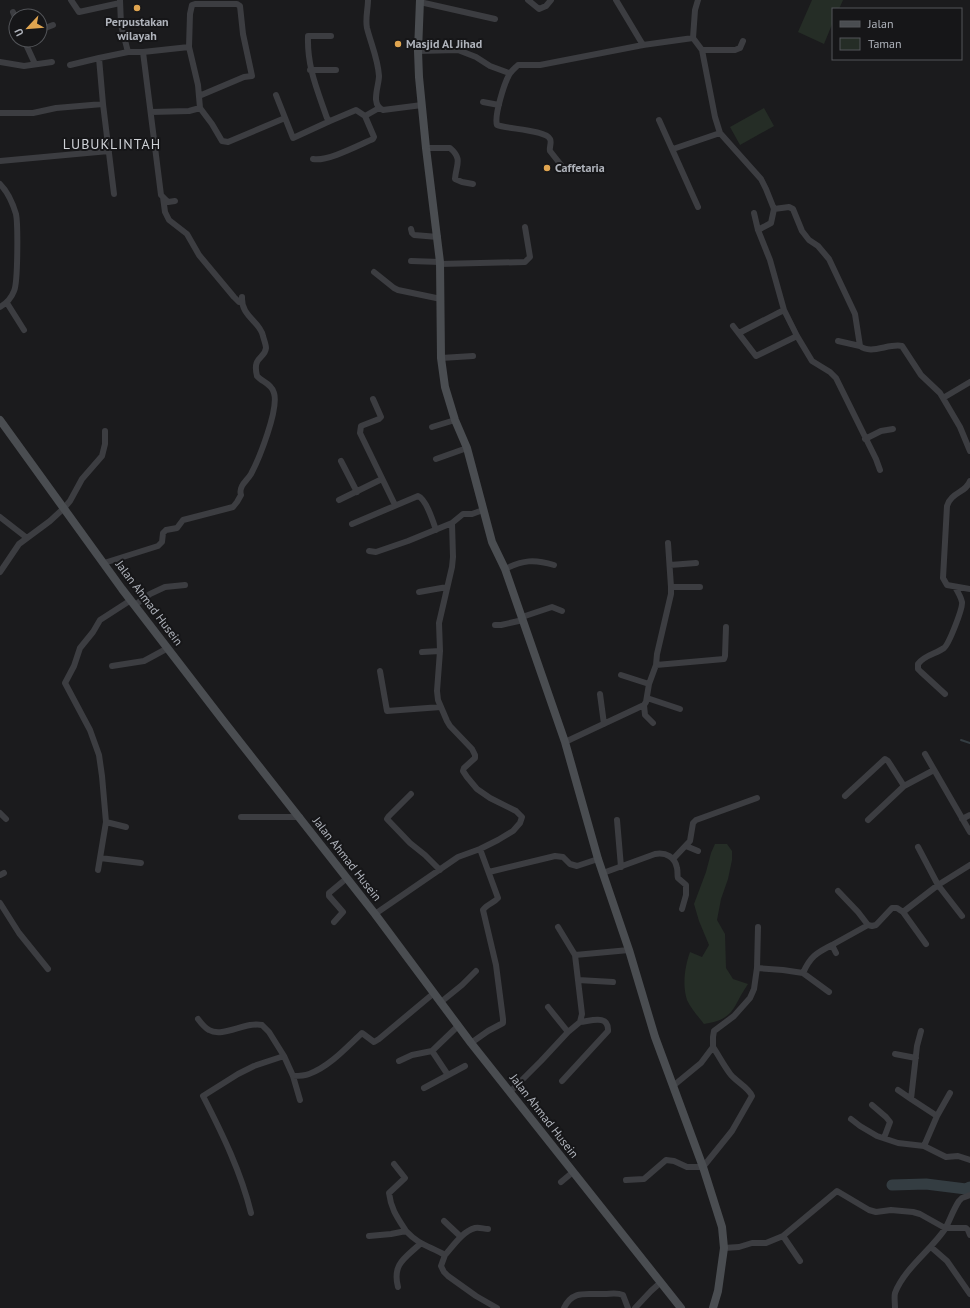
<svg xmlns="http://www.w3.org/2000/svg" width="970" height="1308" font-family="'PT Sans',sans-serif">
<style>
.green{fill:#252d26}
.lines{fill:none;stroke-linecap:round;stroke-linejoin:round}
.stream{stroke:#343d42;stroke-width:2}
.river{stroke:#343d42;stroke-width:11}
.street{stroke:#3c3d41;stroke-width:6}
.secondary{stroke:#4a4d51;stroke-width:8}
.poi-dot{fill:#e0a550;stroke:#161618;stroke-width:1.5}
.labels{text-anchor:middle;stroke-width:4;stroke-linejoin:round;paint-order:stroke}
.poi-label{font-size:12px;font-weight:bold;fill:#afb3bb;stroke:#161618;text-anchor:start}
.street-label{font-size:12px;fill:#afb3bb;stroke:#161618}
.quarter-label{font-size:14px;letter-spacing:1px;fill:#cfd2d7;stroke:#161618}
</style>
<rect width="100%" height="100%" fill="#1b1b1d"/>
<path class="green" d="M812 0H843L839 9H833V22L824 44 798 32Z
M764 108 774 126 740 145 730 127Z
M715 844H727L732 851V860L728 879 721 899 717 920 725 934 726 968 733 979 748 984C732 1007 736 1019 704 1024 698 1016 691 1009 687 1000 682 985 685 966 690 952L702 957 709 945 699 921 694 904 706 872 711 853Z"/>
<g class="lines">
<path class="stream" d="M961 740 970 743"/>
<path class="river" d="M892 1185 926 1184 966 1189 970 1187"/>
<path class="street" d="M71 0 79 12 120 3
M120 0 121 25 128 52
M368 0C368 9 365 19 367 28 371 44 378 59 379 76 379 86 370 105 383 110L422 105
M528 0 539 9 546 6 551 0
M616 0 643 45
M698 0 695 10 693 38 702 50 715 117 720 133 761 179 766 189 774 209 789 207 793 209 802 231 809 240 818 246 829 259 855 314 860 346C871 355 889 343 902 346L921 375 940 393 960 427 970 451
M420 2 495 19
M13 12 16 20
M40 30 53 25
M331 36H308C307 67 317 89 327 118L330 121 356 110 365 116
M24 40 35 64
M189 47 190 14 192 5 195 4H237L240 6 243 34 252 76 244 77 199 96
M702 50H735L740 48 743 41
M418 51 458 50 476 57 490 66 509 73
M143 52 189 47 198 85 200 108 212 124 222 141 228 142 285 118
M0 62 24 66 52 62
M70 65 99 58
M310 70H336
M276 95 293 138 330 121
M483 102 499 105
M151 112 189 111 200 108
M0 113H33L56 108 103 104
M659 120 698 207
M426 148H450C463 159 456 165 455 179L462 182 473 184
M673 149 720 133
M313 159C327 162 359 145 373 139L374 137 365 116 379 108
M0 161 109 151
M565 170 550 151C549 148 552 142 550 139 546 130 507 129 497 125 494 116 504 84 509 75 511 71 515 68 518 65H540L643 45 693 38
M0 184C7 191 13 204 16 214 18 224 18 283 14 291 11 299 7 303 0 307
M114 194 103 104 99 58 128 52H143L161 195 168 202 175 201
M163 197 165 212 169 220 187 234 199 255 234 297 239 302H242
M754 213 758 230 770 260 784 310 797 336 812 361 830 372 836 378 876 459 880 470
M411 229 412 233 414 235 438 237
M758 230 771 223 774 209
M411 261 440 262
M440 264 525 262 530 257 525 227
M374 272 394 288 398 290 441 299
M7 303 24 330
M733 326 756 356 797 336
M739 333 784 310
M838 341 860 346
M441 358 473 356
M943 398 970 382
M373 399 381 417 379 419 361 426 360 433 395 505
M432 427 455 420
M865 439 881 431 893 429
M436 459 467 448
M341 461 357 492
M970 481C966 493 951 492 947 506L943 578 947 585 970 589
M339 500 382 479
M0 517 27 538
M352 524 418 496C426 499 433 521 436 530
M369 551 376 552 408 541 452 523
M104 563 158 546 162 542 163 533 166 530 177 528 183 520 233 507 237 502 241 495C240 492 240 490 242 486 244 482 248 479 251 474 259 459 279 409 274 393 272 384 262 382 257 376 252 356 265 359 266 348 266 345 264 340 263 336 260 321 241 317 242 297
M670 565 696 563
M505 569C523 560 534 559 554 565
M0 572 19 544 50 521 64 508 70 501 82 479 102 456 105 444V431
M671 587H700
M419 592 447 587
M135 605 150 594 165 587 185 585
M522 617 552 607 562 611
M495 625H501L523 620
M422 652 440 651
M656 665 724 659 725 656 726 627
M112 666 144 661 168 648
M380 671 387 711 441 707
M621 675 649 684
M600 694 604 724
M945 694 921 672 918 669V664C924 655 936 654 944 648 949 644 963 608 962 602 961 597 958 592 955 587
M647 698 680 709
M653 723 645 715 644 705 646 702 649 684 656 665 657 654 671 594V587L668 543
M565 742 644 705
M925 754 970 832
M411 794 389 816 387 819 410 843 425 855 440 870
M845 796 885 759 888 761 904 786
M0 813 6 819
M241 817H300
M962 819 970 815
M617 820 621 867
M868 820 904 786 934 770
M106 822 126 827
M686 846 698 851
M918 847 938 885 962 916
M100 858 141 863
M673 859 690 841 693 823 696 820 757 798
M98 870 106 822 102 776 99 755 90 730 65 683 74 666 80 648 93 632 100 620 131 600
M489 872 555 856 563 857 570 864 577 866 598 859
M603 873 655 854C666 852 675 857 677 868 678 872 677 875 678 878L686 885V895L682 909
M0 875 4 873
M838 891 858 912 868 925 872 926 876 925 892 908H897L903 912 926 944
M0 903 19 933 48 969
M903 912 938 885 970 865
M375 914 458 857 480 849 498 840 513 831 520 823 522 817 516 811 490 798 477 789 467 777 463 771 464 768 475 758V755L472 749 450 726 447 721 438 700 437 691 440 651 439 623 452 567 453 557 452 523 463 514H472L483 510
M334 922 343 912 329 896V893L347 878
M558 927 575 955
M832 945 868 925
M757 968 783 970 803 973 829 992
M803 973C810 957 816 953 832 945L836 953
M578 980 613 982
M441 1002 462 985 476 971
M548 1007 568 1032
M198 1019C201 1023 205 1028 209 1030 223 1038 246 1021 262 1025L269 1032 284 1056
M921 1031 917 1046 911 1099 937 1116 924 1146
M471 1043 488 1031 503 1023V1019L496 965 483 910C487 904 494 903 498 898L480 849
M432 1051 448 1075
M895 1054 916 1058
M399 1061 412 1055 432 1051 458 1026
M293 1076C298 1076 304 1076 309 1074 329 1067 347 1047 362 1033L374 1042 379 1039 434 993
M562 1081 608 1031C609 1014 591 1021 580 1022
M673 1086 701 1063 713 1047V1037L714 1031 734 1016 750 998 754 989 757 968 758 927
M424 1088 465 1066
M898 1090 911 1099
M510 1092 541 1061 568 1032 580 1022 582 1014 575 955 629 950
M872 1105 886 1117 890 1122 884 1138
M937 1116 950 1093
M851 1119 860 1126 877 1136 898 1143 924 1146 946 1157 958 1156 970 1160
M394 1164 405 1178 389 1193C391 1209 397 1217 406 1231
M626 1180 644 1179 666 1160 674 1161 687 1167H703L732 1131 752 1096C749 1088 737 1082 731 1075 724 1066 719 1056 713 1047
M561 1182 573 1172
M251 1213C241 1172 222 1133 203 1096L238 1074 254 1066 284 1056 293 1076 300 1100
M444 1221 461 1237
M369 1236 391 1234 406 1231C419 1245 429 1246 445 1255 453 1246 463 1231 475 1228 479 1227 484 1229 488 1229
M783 1236 800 1261
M931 1247 947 1261 970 1294
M724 1248 739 1247 752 1243H766L783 1236 837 1191 869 1210 876 1212 891 1210 913 1212 920 1214 945 1228H966L968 1230 970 1235
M445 1255 441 1266 444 1272 448 1276 476 1296 497 1308
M398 1287C392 1264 405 1258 420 1244
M564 1308C573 1289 587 1295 604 1294 611 1294 616 1292 623 1295L628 1308
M635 1308 651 1291 661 1282
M895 1308C895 1303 894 1297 895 1293 904 1269 931 1250 945 1229 950 1220 953 1210 959 1201L962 1198 970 1195"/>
<path class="secondary" d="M420 0 418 51 419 77 426 148 440 262 441 358 445 387 455 420 467 448 492 542 505 569 565 742 598 859 629 950 655 1037 703 1167 722 1227 724 1248 718 1291 713 1308
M0 420 122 589 225 723 375 914 471 1043 681 1308"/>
</g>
<g class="poi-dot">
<circle cx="137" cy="8" r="4"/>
<circle cx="398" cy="44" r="4"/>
<circle cx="547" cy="168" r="4"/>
</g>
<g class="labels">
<g class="poi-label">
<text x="137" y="26" text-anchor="middle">Perpustakan<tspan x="137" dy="14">wilayah</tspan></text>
<text x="406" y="48">Masjid Al Jihad</text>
<text x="555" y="172">Caffetaria</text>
</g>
<g class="street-label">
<text transform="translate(149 603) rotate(53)" y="4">Jalan Ahmad Husein</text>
<text transform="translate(347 859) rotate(52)" y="4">Jalan Ahmad Husein</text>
<text transform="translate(544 1116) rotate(52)" y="4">Jalan Ahmad Husein</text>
</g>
<g class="quarter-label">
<text x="112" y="149">LUBUKLINTAH</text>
</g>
</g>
<rect x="832" y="8" width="130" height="52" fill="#161618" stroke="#535559"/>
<rect x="840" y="21" width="20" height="6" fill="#4a4d51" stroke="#535559"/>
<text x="868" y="28" font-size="12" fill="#afb3bb">Jalan</text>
<rect x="840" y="38" width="20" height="12" fill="#252d26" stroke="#535559"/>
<text x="868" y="48" font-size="12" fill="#afb3bb">Taman</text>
<g transform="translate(28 28) rotate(244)"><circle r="19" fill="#161618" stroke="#535559"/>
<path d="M0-3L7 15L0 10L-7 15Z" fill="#e0a550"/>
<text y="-6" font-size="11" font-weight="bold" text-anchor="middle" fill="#afb3bb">U</text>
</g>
</svg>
